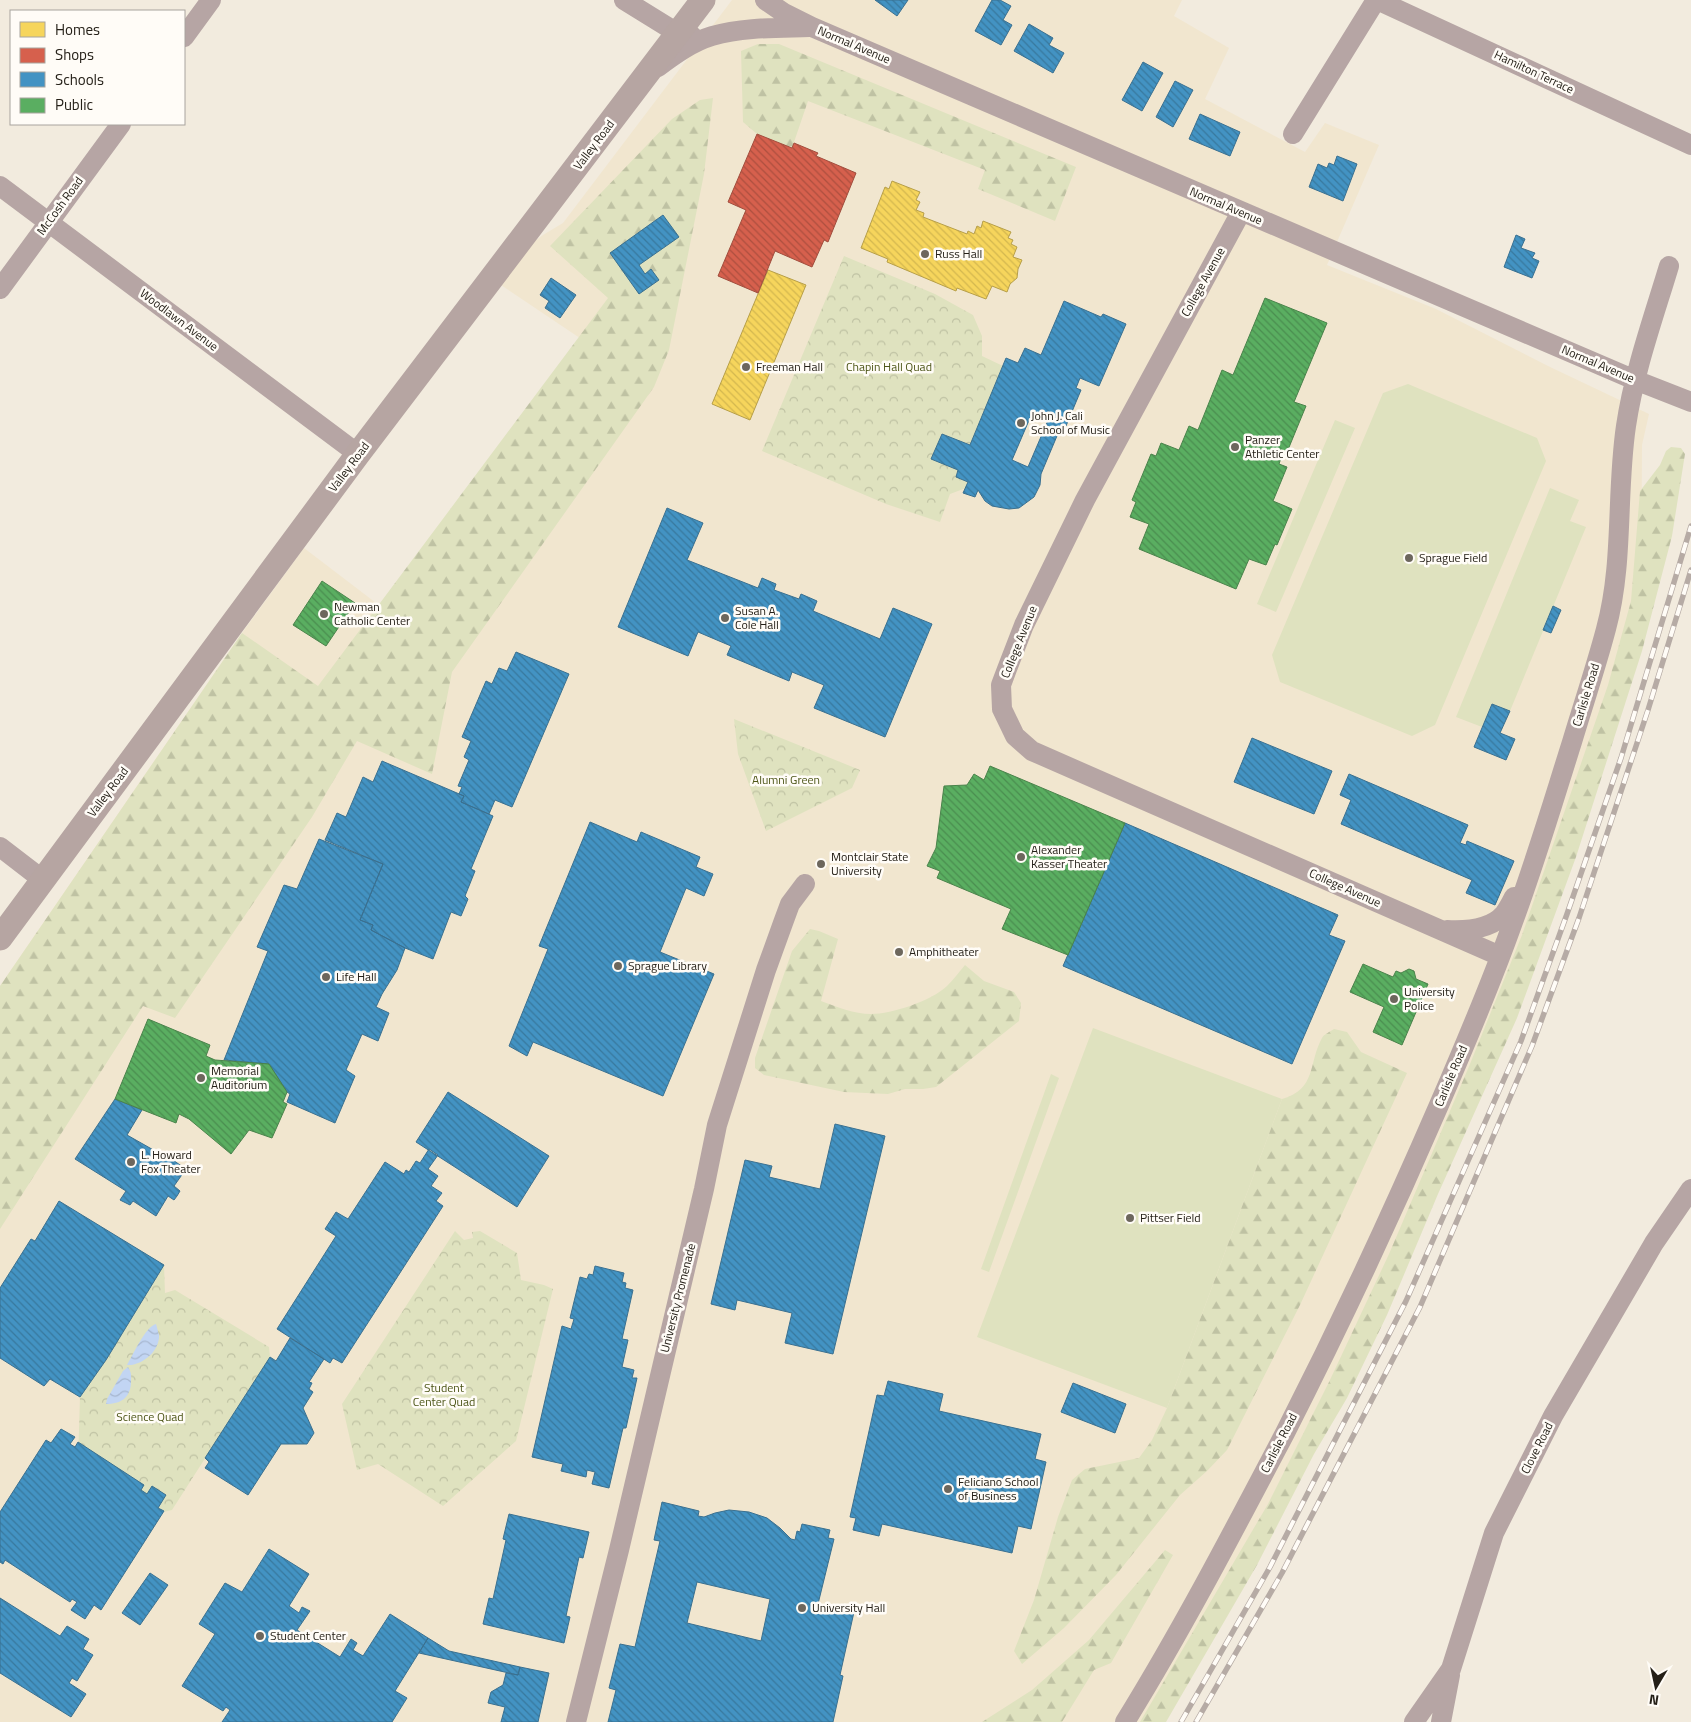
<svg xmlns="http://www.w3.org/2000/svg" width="1691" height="1722" font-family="'Titillium Web',sans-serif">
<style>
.built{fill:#f1e6cf}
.green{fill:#dfe2bf}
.forest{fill:url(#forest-firs)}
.park{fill:url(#park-crowns)}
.water{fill:url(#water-waves)}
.homes{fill:url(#homes-back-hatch);stroke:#b79f48}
.shops{fill:url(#shops-back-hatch);stroke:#a14d3d}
.schools{fill:url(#schools-back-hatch);stroke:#3a7090;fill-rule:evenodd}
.public{fill:url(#public-back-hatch);stroke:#4a834b}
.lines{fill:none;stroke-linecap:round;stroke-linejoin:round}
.minor{stroke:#b6a5a4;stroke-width:20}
.major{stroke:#b6a5a2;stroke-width:25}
.rail-casing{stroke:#b6aba5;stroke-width:5.5}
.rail{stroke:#fffcf7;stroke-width:4;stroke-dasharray:11;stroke-linecap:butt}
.poi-dot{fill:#6d675d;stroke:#fffcf7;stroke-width:2}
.labels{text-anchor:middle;stroke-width:5;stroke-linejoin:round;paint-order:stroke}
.street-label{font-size:12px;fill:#252018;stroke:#fffcf7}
.poi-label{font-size:12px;fill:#252018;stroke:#fffcf7;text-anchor:start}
.park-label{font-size:12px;fill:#4d5618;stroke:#fffcf7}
</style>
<defs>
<pattern id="forest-firs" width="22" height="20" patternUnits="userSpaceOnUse" patternTransform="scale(1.25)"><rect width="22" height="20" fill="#dfe2bf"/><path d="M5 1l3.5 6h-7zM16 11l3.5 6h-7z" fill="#bfc2a3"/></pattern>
<pattern id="park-crowns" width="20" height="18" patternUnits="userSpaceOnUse" patternTransform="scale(1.25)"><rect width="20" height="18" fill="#dfe2bf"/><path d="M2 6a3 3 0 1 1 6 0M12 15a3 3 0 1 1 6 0" fill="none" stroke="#bfc2a3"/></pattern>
<pattern id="water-waves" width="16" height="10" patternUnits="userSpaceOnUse" patternTransform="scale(1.25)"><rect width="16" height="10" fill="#c2d5f3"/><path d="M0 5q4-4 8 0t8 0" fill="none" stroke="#a7b7d0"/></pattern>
<pattern id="homes-back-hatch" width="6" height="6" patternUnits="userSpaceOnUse" patternTransform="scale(1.25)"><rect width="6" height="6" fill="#f6d55c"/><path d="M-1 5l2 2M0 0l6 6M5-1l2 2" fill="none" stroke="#d3b74f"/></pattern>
<pattern id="shops-back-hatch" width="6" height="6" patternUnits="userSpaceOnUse" patternTransform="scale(1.25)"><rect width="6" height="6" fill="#d6604d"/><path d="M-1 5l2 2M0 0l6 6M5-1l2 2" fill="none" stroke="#ad4f3f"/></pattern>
<pattern id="schools-back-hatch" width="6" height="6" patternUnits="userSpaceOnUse" patternTransform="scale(1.25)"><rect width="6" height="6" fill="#4393c3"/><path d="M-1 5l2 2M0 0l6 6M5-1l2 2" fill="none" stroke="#38789d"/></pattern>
<pattern id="public-back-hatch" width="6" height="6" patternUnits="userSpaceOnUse" patternTransform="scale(1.25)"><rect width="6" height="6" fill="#5aae61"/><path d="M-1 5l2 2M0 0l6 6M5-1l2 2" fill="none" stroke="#4a8d4f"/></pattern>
</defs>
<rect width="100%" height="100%" fill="#f2ebde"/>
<path class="built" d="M732 0H1182L1174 16 1229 48 1205 99 1305 152 1325 123 1379 145 1327 265 1436 309 1548 366 1649 414 1642 445 1641 615 1512 1000 1321 1416 1153 1722H0V986L242 633 304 548 418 635 620 365 501 285 527 247 543 235 563 223Z"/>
<path class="green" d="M1408 384 1537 438 1546 461 1435 725 1412 736 1280 682 1272 655 1383 393Z
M1335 420 1355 428 1276 612 1257 604Z
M1550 488 1579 500 1570 521 1586 527 1510 711 1492 704 1482 727 1456 717Z
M1093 1028 1282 1099 1167 1408 977 1337Z
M1051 1074 1059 1078 989 1272 981 1269Z"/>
<path class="forest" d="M758 44H779L1076 167 1055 221 978 189 985 170 808 101 792 148 757 134 743 122 741 51Z
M713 98 704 174 669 350 654 387 452 672 432 774 357 741 312 817 175 1018 143 1006 0 1229V986L242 633 318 686 608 298 550 246 672 119 700 100Z
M1671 447 1681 448 1685 454 1672 536 1642 651 1576 857 1517 1018 1438 1194 1387 1315 1347 1398 1314 1454 1257 1565 1166 1722H1140L1268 1504 1329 1382 1389 1254 1470 1064 1522 935 1608 685 1631 601 1640 491 1660 465 1666 451Z
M810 929 819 931 838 939 821 1001C837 1007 854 1014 871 1014 892 1014 931 1001 947 986 953 980 959 972 965 965L984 981 1014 992 1021 1003 1019 1021 936 1087 923 1089H905L888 1094 844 1092 764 1075 755 1068V1058L792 951Z
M1334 1029 1347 1032 1361 1052 1407 1073 1300 1305 1227 1450 1207 1471 1180 1495 1116 1575 1064 1628 1022 1664 1014 1651 1034 1600 1058 1517 1072 1480 1085 1469 1139 1458 1152 1440 1167 1408 1282 1099C1317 1089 1308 1063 1322 1038 1324 1034 1330 1032 1334 1029Z
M1165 1550 1173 1555 1111 1663 1094 1670 1062 1722H982L1032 1690 1089 1640Z"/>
<path class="park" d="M844 256 935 294 973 315 982 336V356L1003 366 970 445 942 434 932 459 958 470 956 477 968 482 966 488 950 494 940 522 886 504 762 451Z
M734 719 860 770 852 788 766 831 738 754Z
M455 1231 464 1240 473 1238 472 1232 480 1231 517 1253 521 1280 544 1285 553 1289 516 1441 443 1506 378 1464 357 1470 342 1404Z
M164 1265 165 1293 175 1290 269 1347 270 1357 172 1510 159 1513 78 1463 80 1397 106 1360Z"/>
<path class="water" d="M156 1324C157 1327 158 1332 159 1335 160 1351 142 1366 127 1365 133 1355 145 1327 156 1324Z
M128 1367C132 1373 131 1377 131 1383 130 1398 121 1404 106 1404L107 1399 123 1371Z"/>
<path class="homes" d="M892 181 920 192 916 200 920 202 916 210 924 213 923 217 967 234 968 231 974 234 977 226 981 228 983 221 1011 232 1008 238 1013 240 1011 244 1017 247 1013 257 1022 260 1018 269 1017 278 1010 284 1007 292 992 286 986 299 957 288 956 291 887 262 888 259 861 248 885 187 889 189Z
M768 270 806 285 750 420 712 404Z"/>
<path class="shops" d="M757 134 792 148 794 143 818 153 816 156 856 173 828 242 824 240 812 267 775 251 758 293 718 276 746 210 728 202Z"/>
<path class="schools" d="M875 0H908L897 16Z
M992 0H1000L1011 6 1003 20 1012 25 1001 45 975 31Z
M1029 24 1053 38 1049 45 1064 53 1053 73 1014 51Z
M1143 62 1163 73 1142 111 1122 100Z
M1175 81 1193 90 1173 127 1156 117Z
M1200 114 1240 132 1230 156 1189 139Z
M1337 156 1357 164 1343 201 1309 187 1318 164 1327 168 1329 163 1334 165Z
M663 215 679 237 639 265 645 274 651 269 659 280 639 294 610 253Z
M1516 235 1525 239 1521 248 1535 253 1532 258 1539 261 1532 278 1504 267Z
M551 278 576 295 560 318 545 308 549 301 540 295Z
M1064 301 1101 317 1103 314 1126 324 1099 386 1080 378 1076 388 1081 390 1066 426 1062 424 1041 474 1040 485 1034 497 1019 508 1009 509 992 506 985 501 978 490 975 497 963 493 968 482 956 477 958 470 931 459 942 434 970 445 1006 358 1018 363 1025 348 1041 355ZM1033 411 1049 418 1028 467 1012 460Z
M667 508 703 523 687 560 758 588 762 578 776 584 774 590 799 599 801 594 817 601 813 611 880 639 893 608 932 624 885 737 814 708 824 685 792 672 789 681 727 655 731 646 698 632 688 656 618 627Z
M1553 606 1561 610 1551 633 1543 630Z
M516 652 569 674 512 807 495 800 489 814 461 802 464 796 459 794 462 787 458 786 469 760 464 757 471 741 462 737 486 681 492 684 499 668 507 671Z
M1492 704 1510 711 1500 733 1515 739 1506 760 1474 747Z
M1252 738 1332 771 1314 814 1234 782Z
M382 761 464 796 461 802 493 816 471 869 475 871 465 896 468 899 461 916 451 912 433 959 405 948 371 930 373 925 360 920 383 864 325 840 337 813 346 817 363 777 373 782Z
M1349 774 1468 825 1460 843 1466 845 1467 841 1514 861 1495 905 1466 893 1472 880 1341 824 1351 800 1340 795Z
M590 822 637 842 641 832 700 857 696 867 713 874 704 896 686 888 660 952 714 974 663 1096 533 1042 527 1056 509 1046 548 949 539 946Z
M1125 823 1338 915 1329 935 1345 941 1292 1064 1063 966Z
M319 839 383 864 360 920 373 925 371 930 405 948 397 970 382 994 376 1007 389 1013 378 1041 362 1034 346 1070 355 1076 335 1123 287 1102 290 1094 287 1092 269 1064 224 1060 268 951 257 947 284 885 297 889Z
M448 1092 549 1156 517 1207 416 1142Z
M115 1099 142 1110 127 1135 157 1152 158 1150 186 1169 174 1186 180 1191 177 1196 174 1200 168 1196 156 1216 133 1201 130 1205 120 1200 126 1191 75 1159Z
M835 1124 885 1136 833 1354 785 1343 792 1313 737 1300 735 1310 711 1304 745 1160 772 1166 769 1177 820 1189Z
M429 1149 438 1155 428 1169 438 1176 431 1186 442 1193 436 1201 443 1206 342 1363 333 1358 330 1363 277 1329 336 1236 325 1229 336 1212 348 1219 385 1162 404 1174 406 1170 409 1172 416 1161 420 1163Z
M59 1201 164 1265 106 1360 80 1397 50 1379 44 1386 0 1358V1288L31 1239 35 1241Z
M595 1266 624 1273 622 1282 626 1283 625 1288 633 1290 622 1339 628 1340 622 1367 634 1370 632 1378H637L626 1428H623L609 1488 592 1484 595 1472 587 1470 586 1477 561 1471 563 1464 532 1457 562 1326 571 1329 574 1319 570 1318 580 1277 587 1279 589 1274 593 1275Z
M290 1338 324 1359 309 1382 312 1383 309 1389 313 1392 303 1408 314 1433 307 1444H281L248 1495 205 1468 209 1462 205 1458 270 1357 276 1361Z
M888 1381 943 1394 939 1411 1041 1434 1035 1459 1046 1462 1031 1529 1018 1526 1012 1553 882 1524 879 1536 853 1530 856 1518 850 1517 877 1395 884 1396Z
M1073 1383 1126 1404 1115 1433 1061 1412Z
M61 1429 75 1437 70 1444 75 1447 78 1442 144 1485 141 1490 147 1494 152 1486 166 1495 158 1508 164 1511 101 1610 94 1605 85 1619 71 1610 77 1602 72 1599 70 1602 5 1560 3 1564 0 1562V1512L46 1440 51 1443Z
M662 1502 699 1511 698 1516 704 1517 715 1513 729 1510 749 1512 767 1518 780 1528 791 1539 795 1540 797 1531 800 1532 802 1524 830 1530 828 1538 834 1539 818 1604 854 1612 840 1675 843 1676 833 1722H608L616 1690 609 1688 620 1644 635 1647 660 1541 654 1540ZM697 1582 770 1599 761 1641 687 1623Z
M509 1514 589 1532 583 1558 579 1557 566 1616 570 1617 564 1643 483 1624 489 1598 493 1599 506 1540 503 1539Z
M269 1549 309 1574 289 1606 299 1613 302 1607 310 1611 297 1630 340 1657 351 1639 357 1643 353 1650 363 1656 390 1614 428 1638 395 1691 407 1698 392 1722H222L230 1710 226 1707 223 1711 182 1686 215 1634 199 1624 225 1583 242 1592Z
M150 1573 168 1585 140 1625 122 1613Z
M0 1598 60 1636 67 1626 89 1639 83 1649 93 1655 77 1681 72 1678 69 1683 86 1694 71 1717 0 1673Z
M428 1638 449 1651 520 1667 518 1675 419 1653Z
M520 1667 549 1673 538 1722H501L505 1707 488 1703 491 1692 503 1685 506 1673 518 1675Z"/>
<path class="public" d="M1265 298 1327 323 1294 402 1306 406 1285 457 1282 455 1279 464 1287 467 1273 501 1292 509 1277 545 1275 544 1266 565 1249 559 1236 589 1139 549 1149 524 1130 517 1136 502 1132 500 1151 454 1156 456 1161 443 1179 450 1189 426 1198 430 1222 370 1233 375Z
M322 581 355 603 326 646 293 625Z
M990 766 1125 823 1068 955 1002 929 1011 909 937 878 940 871 927 866 936 848 944 786 967 785 974 774 984 780Z
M1363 964 1393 977 1396 971 1401 973 1409 969 1414 971 1416 979 1428 984 1402 1045 1373 1032 1384 1007 1350 992Z
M148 1019 210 1045 206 1056 215 1060 269 1064 287 1092 283 1102 287 1104 272 1138 249 1130 231 1154 189 1119 179 1114 176 1123 115 1099Z"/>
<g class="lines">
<path class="minor" d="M624 0 679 34 692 36
M765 0 784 13 812 27 1635 380 1691 402
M1377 0 1691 145
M184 37 211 0
M658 67C674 55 692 42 712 36 744 27 777 28 809 27
M1293 134 1376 0
M0 186 358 454
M1241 212 1085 500 1024 625 1007 669 1001 685 1002 709 1015 736 1032 751 1500 956
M0 289 121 124
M0 847 43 880
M1447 930C1466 931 1490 930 1504 914 1508 909 1511 903 1514 897
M576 1722 619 1550 704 1189 717 1125 766 970 783 923 790 904 805 884
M1125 1722C1183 1628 1234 1530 1285 1433 1340 1325 1391 1216 1439 1105 1465 1045 1491 984 1513 922 1535 863 1553 802 1572 742 1583 705 1596 667 1606 629 1624 563 1616 493 1626 426 1634 372 1653 319 1669 266
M1414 1722 1451 1669 1494 1533 1553 1416 1654 1243 1691 1189
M1441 1722 1450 1675"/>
<path class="major" d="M0 938 358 454 703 0"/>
<g class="rail-casing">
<path id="rail" d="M1181 1722 1270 1567 1406 1301 1521 1041 1567 914 1621 758 1691 526
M1196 1722 1282 1573 1420 1307 1532 1046 1579 918 1648 710 1691 570"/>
</g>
<use href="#rail" class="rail"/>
</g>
<g class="poi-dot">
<circle cx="925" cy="254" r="5"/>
<circle cx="746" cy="367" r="5"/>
<circle cx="1021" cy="423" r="5"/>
<circle cx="1235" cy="447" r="5"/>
<circle cx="1409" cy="558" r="5"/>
<circle cx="324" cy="614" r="5"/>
<circle cx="725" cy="618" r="5"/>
<circle cx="1021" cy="857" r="5"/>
<circle cx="821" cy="864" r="5"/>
<circle cx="899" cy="952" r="5"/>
<circle cx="618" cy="966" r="5"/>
<circle cx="326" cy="977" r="5"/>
<circle cx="1394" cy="999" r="5"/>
<circle cx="201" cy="1078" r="5"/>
<circle cx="131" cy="1162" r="5"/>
<circle cx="1130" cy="1218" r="5"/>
<circle cx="948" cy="1489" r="5"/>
<circle cx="802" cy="1608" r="5"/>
<circle cx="260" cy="1636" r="5"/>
</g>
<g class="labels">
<g class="street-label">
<text transform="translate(854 45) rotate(23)" y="4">Normal Avenue</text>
<text transform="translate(1534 72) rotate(25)" y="4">Hamilton Terrace</text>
<text transform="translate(594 145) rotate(-53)" y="4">Valley Road</text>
<text transform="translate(60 206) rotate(-54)" y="4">McCosh Road</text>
<text transform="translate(1226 206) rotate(23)" y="4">Normal Avenue</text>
<text transform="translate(1203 282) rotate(-61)" y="4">College Avenue</text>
<text transform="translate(179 320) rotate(37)" y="4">Woodlawn Avenue</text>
<text transform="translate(1598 364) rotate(23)" y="4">Normal Avenue</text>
<text transform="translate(349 467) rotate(-53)" y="4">Valley Road</text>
<text transform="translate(1019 642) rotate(-68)" y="4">College Avenue</text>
<text transform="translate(1586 695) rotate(-73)" y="4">Carlisle Road</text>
<text transform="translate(108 792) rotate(-53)" y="4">Valley Road</text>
<text transform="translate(1345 888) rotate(24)" y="4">College Avenue</text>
<text transform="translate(1451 1076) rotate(-67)" y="4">Carlisle Road</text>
<text transform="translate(678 1298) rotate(-76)" y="4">University Promenade</text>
<text transform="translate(1279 1443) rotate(-63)" y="4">Carlisle Road</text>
<text transform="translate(1537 1448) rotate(-63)" y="4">Clove Road</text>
</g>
<g class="poi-label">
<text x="935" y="258">Russ Hall</text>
<text x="756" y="371">Freeman Hall</text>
<text x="1031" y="420">John J. Cali<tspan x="1031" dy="14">School of Music</tspan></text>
<text x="1245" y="444">Panzer<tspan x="1245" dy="14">Athletic Center</tspan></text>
<text x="1419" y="562">Sprague Field</text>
<text x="334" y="611">Newman<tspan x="334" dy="14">Catholic Center</tspan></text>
<text x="735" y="615">Susan A.<tspan x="735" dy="14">Cole Hall</tspan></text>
<text x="1031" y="854">Alexander<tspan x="1031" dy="14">Kasser Theater</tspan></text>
<text x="831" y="861">Montclair State<tspan x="831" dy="14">University</tspan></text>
<text x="909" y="956">Amphitheater</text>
<text x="628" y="970">Sprague Library</text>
<text x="336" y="981">Life Hall</text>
<text x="1404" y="996">University<tspan x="1404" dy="14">Police</tspan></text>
<text x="211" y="1075">Memorial<tspan x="211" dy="14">Auditorium</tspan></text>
<text x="141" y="1159">L. Howard<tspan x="141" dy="14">Fox Theater</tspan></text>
<text x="1140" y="1222">Pittser Field</text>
<text x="958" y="1486">Feliciano School<tspan x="958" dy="14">of Business</tspan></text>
<text x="812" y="1612">University Hall</text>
<text x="270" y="1640">Student Center</text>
</g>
<g class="park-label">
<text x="889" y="371">Chapin Hall Quad</text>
<text x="786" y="784">Alumni Green</text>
<text x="444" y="1392">Student<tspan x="444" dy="14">Center Quad</tspan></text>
<text x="150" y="1421">Science Quad</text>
</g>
</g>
<rect x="10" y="10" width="175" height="115" fill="#fffcf7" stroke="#a8a49e"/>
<rect x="20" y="22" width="25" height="15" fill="#f6d55c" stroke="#a8a49e"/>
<text x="55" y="35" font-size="15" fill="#252018">Homes</text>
<rect x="20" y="48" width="25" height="15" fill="#d6604d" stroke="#a8a49e"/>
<text x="55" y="60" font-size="15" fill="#252018">Shops</text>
<rect x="20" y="72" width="25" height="15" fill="#4393c3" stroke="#a8a49e"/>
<text x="55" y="85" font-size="15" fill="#252018">Schools</text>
<rect x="20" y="98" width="25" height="15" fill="#5aae61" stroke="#a8a49e"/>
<text x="55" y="110" font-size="15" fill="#252018">Public</text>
<g transform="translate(1656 1687) rotate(189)" stroke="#fffcf7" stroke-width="4" paint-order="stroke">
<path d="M0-4L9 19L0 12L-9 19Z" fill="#252018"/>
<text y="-8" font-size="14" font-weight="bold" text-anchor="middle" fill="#252018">N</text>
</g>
</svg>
